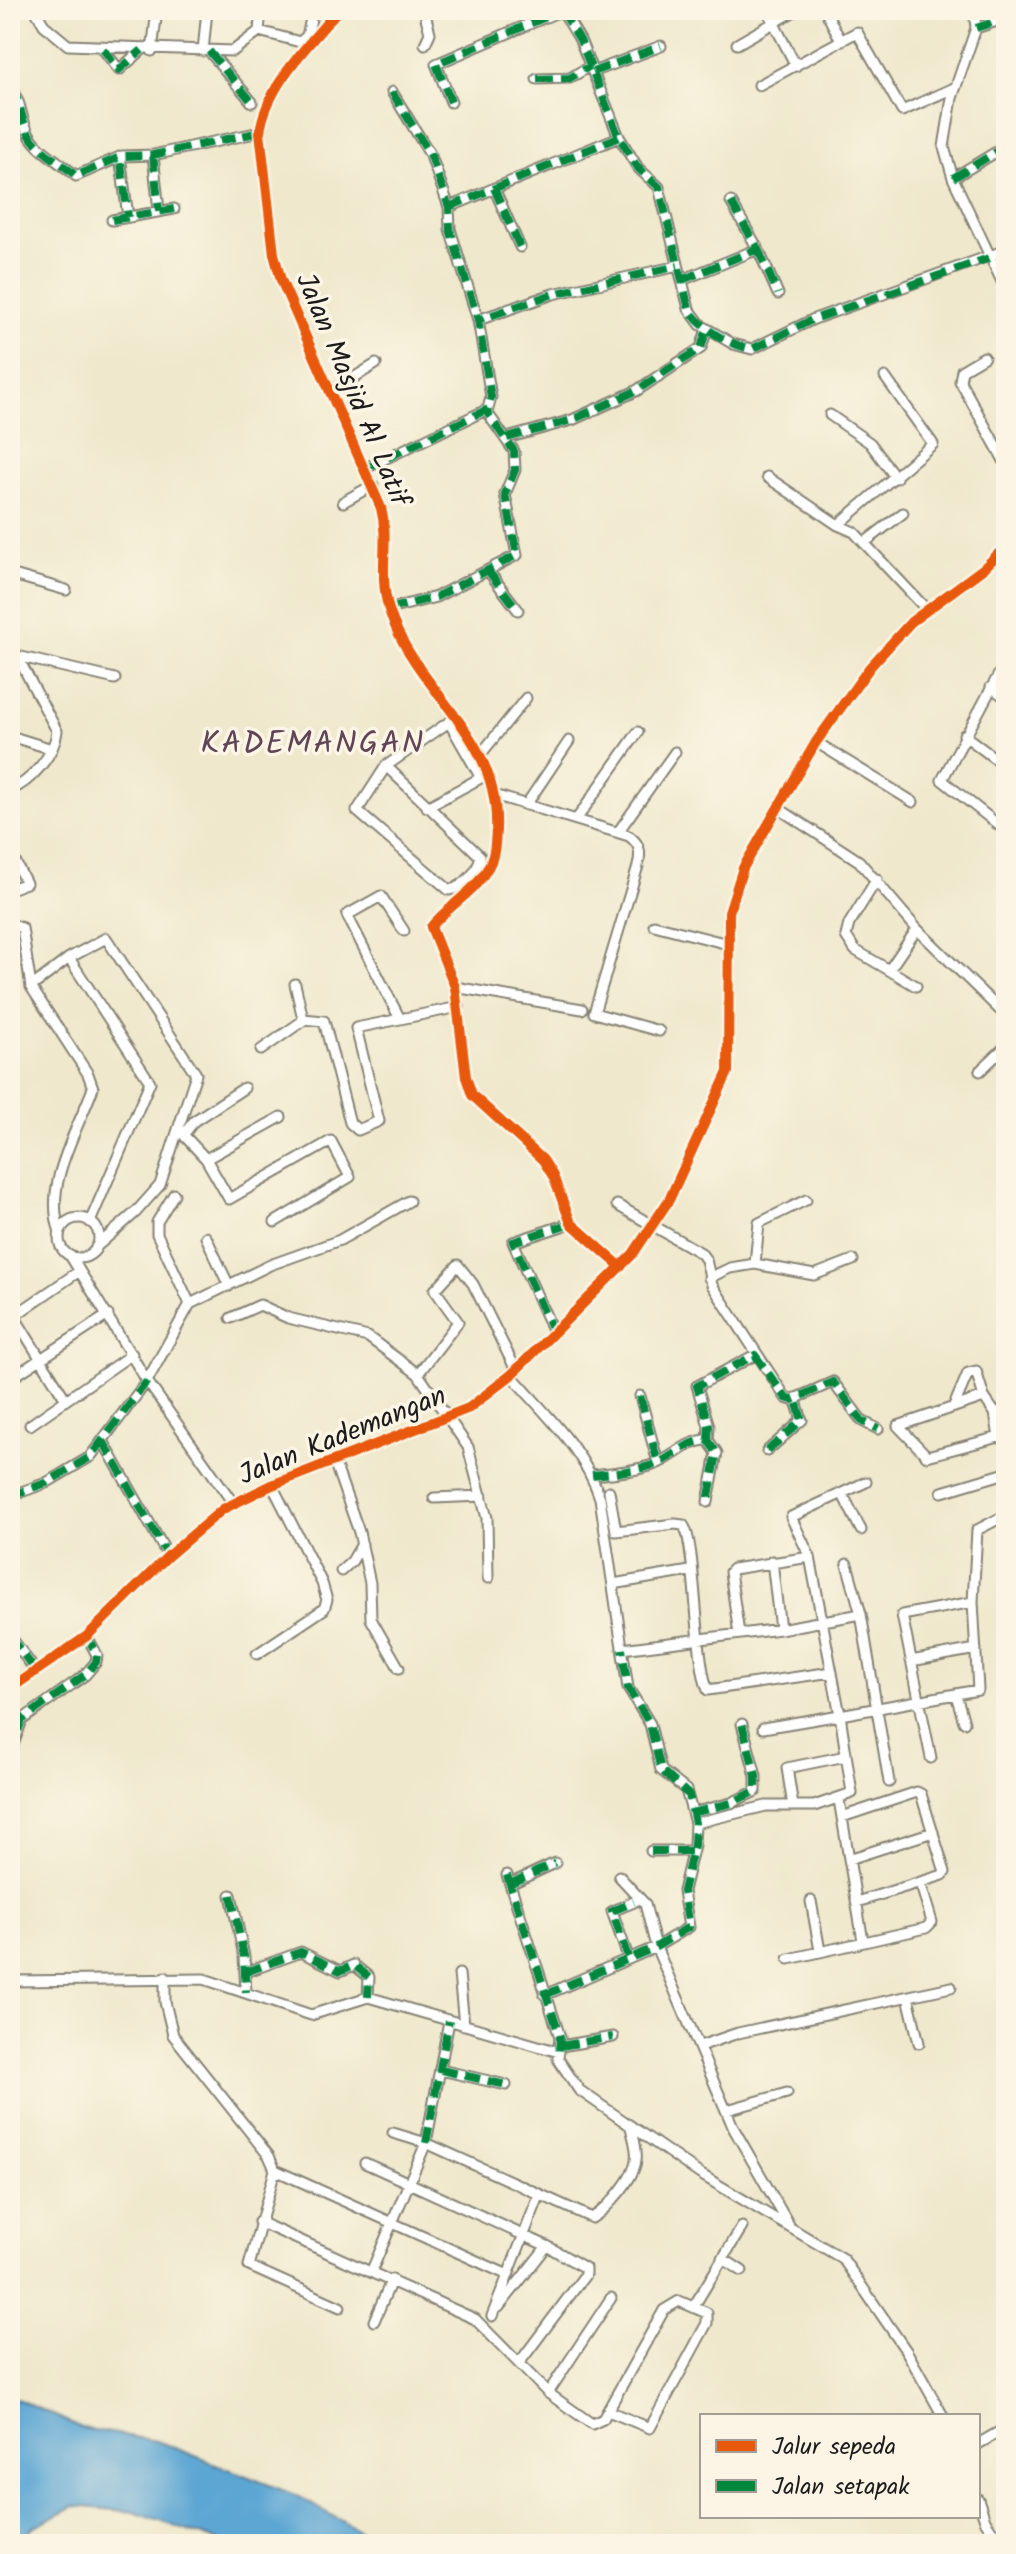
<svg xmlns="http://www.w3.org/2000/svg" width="1016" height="2554" font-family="Kalam,sans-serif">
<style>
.water{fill:#5ba6d3;stroke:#3c6178;stroke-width:2}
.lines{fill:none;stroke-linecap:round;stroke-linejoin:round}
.minor-casing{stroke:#868274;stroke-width:13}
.minor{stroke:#fff;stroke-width:9}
.quiet{stroke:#00873e;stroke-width:8;stroke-dasharray:16 8;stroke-linecap:butt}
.cycleway-casing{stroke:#fcf5e5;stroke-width:15}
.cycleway{stroke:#e8590c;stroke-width:10}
.labels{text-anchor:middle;stroke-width:7;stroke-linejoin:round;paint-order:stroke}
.street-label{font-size:28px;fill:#1c1c1c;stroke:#fcf5e5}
.quarter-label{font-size:32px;letter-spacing:2px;fill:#5f4555;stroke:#fcf5e5}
</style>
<rect width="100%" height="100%" fill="#fcf5e5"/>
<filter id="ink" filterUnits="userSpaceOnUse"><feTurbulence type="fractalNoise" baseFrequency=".0125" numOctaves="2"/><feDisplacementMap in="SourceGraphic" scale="16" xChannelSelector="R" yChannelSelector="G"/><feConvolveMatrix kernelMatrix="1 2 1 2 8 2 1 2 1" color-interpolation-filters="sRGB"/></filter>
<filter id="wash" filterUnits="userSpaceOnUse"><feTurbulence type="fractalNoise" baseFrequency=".006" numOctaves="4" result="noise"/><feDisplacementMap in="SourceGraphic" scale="32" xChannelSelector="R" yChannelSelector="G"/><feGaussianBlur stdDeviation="1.8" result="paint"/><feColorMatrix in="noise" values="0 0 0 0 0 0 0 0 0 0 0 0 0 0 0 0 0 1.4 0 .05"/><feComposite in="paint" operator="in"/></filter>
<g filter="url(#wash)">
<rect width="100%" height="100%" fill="#efe8cc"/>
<path class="water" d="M10 2396 82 2428 157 2441 295 2495 382 2544H226L134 2512 74 2506 33 2527 17 2544H10Z"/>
</g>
<g filter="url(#ink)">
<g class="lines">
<g class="minor-casing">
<path id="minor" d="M35 10 44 25 68 45 233 51 259 31 300 42 307 36 313 10
M338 10C309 45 266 86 260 132L274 254 281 280 381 508C391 546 375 578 393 621 424 698 500 737 496 830 495 845 495 858 486 871 473 893 447 907 431 927L455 987 466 1077 472 1095 543 1160 553 1176 571 1223 621 1267
M424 10 430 33 425 44
M562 10 580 40 619 137 638 168 659 187 689 309 701 325 733 344 752 349 814 319 1006 250
M767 10 796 66
M825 10 841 41
M974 10 976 28 952 98 944 147 953 178 1006 290
M976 28 1006 18
M259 31 261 10
M737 44 796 10
M103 49 119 70 142 50
M152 51 157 10
M203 51 207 10
M209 51 252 102
M593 72 661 46
M537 79 570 78 590 66
M759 85 857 32 902 111 956 87
M10 87C22 102 20 118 29 134 39 152 61 162 76 176L122 156 153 155 260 132
M392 92 431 156 449 207 450 229 478 320
M451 102 436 64 562 10
M153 155 159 211
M121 163 128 217
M953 178 1006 146
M494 188 520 247
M449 207 619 137
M112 220 174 209
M758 249 778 294
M682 280 758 249 731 202
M984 357 962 370 960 381 1006 464
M332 391 376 364
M830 415 870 443 896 478
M507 438 572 420 636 391 701 348 707 329
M366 468 488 409 491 397 478 320 553 294 678 266
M767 477 838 525 854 532 927 610
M343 502 373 485
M838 525 933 444 885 377
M864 543 903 513
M489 572 518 610
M10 574 66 590
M389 609 436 597 517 555 505 494 515 470 514 451 486 411
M10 643 57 731C55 754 31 782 10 790
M17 656 115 679
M1006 661 942 780 1006 831
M991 687 1006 698
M964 735 1006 767
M10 736 52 749
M816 742 913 802
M481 754 526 698
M386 766 480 856C480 870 463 888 449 890L357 811 386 766 449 722 481 778
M494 795 629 836C641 845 641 853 638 866L594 1013 659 1031
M526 805 569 741
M427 807 486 775
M778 808 859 861 917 929 1006 1016
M576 820 638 732
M618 832 675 752
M10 852 26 883 10 889
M877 879 849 924 846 936 855 950 916 986
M10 924 22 928 31 987 88 1074 93 1088C77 1132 43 1185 60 1232
M654 925 728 944
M69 958 150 1082 90 1222
M889 970 917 929
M295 984 303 1019 324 1021 350 1123 358 1130 379 1121 356 1028 459 1007
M31 987 69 958 106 938 196 1074 160 1185 136 1212 96 1247
M455 987 582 1009
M400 1019 347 915 381 896 404 931
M261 1050 304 1020
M980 1071 1006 1046
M178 1129 206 1159 229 1199 331 1141 350 1177 275 1222
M184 1134 194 1121 244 1088
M206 1159 281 1117
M174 1194 157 1222V1234L190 1304
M617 1205 701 1253 706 1260 712 1285 786 1398 792 1400 833 1382 862 1421 878 1429
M59 1238a20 20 0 1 1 40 0a20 20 0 1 1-40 0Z
M206 1237 229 1286
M71 1257 147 1381 233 1503
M755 1264 814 1275 853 1260
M709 1278 730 1268 755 1264 759 1223 806 1200
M14 1316 66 1400
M11 1318 78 1272
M231 1318 260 1305 288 1318 368 1337 418 1374 468 1447 487 1518 488 1578
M554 1334 513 1242 571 1223
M418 1374 458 1322 435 1290 458 1265 473 1284 516 1370
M511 1375C544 1413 584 1449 600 1498L628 1688 650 1724 661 1770 686 1790 695 1823 694 1845 683 1891 689 1927 656 1947 545 1995
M10 1379 108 1315
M640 1396 658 1463
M984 1397 898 1426 927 1456 999 1437
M954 1406 968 1373 976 1371 984 1397 995 1413
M1006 1409 995 1413 999 1437 1006 1441
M30 1425 132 1354
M708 1440 709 1426 697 1386 755 1355
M103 1441 168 1556
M767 1451 802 1420 795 1398
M334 1461 359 1532 370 1583 371 1619 399 1668
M592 1475C613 1473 635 1471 656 1464 674 1457 687 1440 708 1440L717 1453 708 1502
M609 1491 616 1531 675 1524 683 1525C696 1538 695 1662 708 1690L832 1672
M942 1492 1006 1473
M842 1493 861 1530
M10 1496 46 1483 90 1457 147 1381 190 1304 270 1265 340 1240 409 1201
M434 1498 482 1496
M810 1557 791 1517 866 1482
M772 1561 780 1629
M847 1564 861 1614
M341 1571 352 1561 362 1544
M619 1583 690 1571
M739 1634 730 1572 733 1569 810 1557 840 1715 978 1690 973 1602 977 1530 1006 1515
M10 1636 35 1670
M622 1649 780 1629 861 1614 889 1782
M257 1654 324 1609 327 1600 322 1583 272 1485
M911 1661 976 1649
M10 1689 87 1636 168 1556 223 1509 272 1485 469 1408 511 1375 633 1254 669 1200 728 1072 729 912 743 868 816 742 870 667 911 622 984 568 1006 546
M956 1695 964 1722
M10 1753 22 1720 85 1675 96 1662 97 1655 87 1636
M931 1758 902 1615 973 1602
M839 1800 863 1941
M793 1806 787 1768 846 1756
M692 1813 731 1803 756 1791V1776L742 1724
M842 1817 917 1792 921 1794 945 1872 943 1875 857 1902
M695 1823 766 1806H814L852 1793 840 1715 763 1728
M651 1851H693
M849 1859 933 1832
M507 1875 560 2037 558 2059 579 2090 700 2174 843 2259 907 2352 943 2416
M619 1876 645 1904 656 1947 734 2129 789 2225
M510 1884 555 1863
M231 1895 244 1956 246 1992
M811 1901 820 1951
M628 1957 612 1911 634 1902
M789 1959 926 1928 932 1922 920 1882
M246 1972 301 1952 340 1971 354 1965 369 1977 368 1997
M459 1974 464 2025
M165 1977V2002L173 2035 269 2156 275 2170 249 2266 340 2307
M10 1981 204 1979 311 2015 368 1997 559 2052
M908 1997 919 2043
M561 2046 613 2037
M700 2046 738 2033 951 1987
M441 2070 506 2085
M727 2110 787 2093
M393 2133 426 2143 592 2218C607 2209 634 2179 636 2160 638 2150 633 2137 631 2127
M365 2163 547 2246 585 2268V2275L520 2362
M275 2170 508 2275
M259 2222 475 2319 548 2393 592 2424 603 2419 664 2310 679 2301 707 2313V2323L650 2428 608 2411
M722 2258 742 2271
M372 2270 426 2143 449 2021
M694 2306 742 2227
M499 2307 547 2246
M492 2316 539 2196
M374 2321 392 2279
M548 2393 611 2298
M978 2444 1006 2428
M978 2499 985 2520 1001 2544"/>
</g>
<use href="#minor" class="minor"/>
<path class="quiet" d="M562 10 580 40 619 137 638 168 659 187 689 309C701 329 729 345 752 349L814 319 989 258
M976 28 1006 18
M103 49 119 70 142 50
M209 51 252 102
M593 72 661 46
M537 79 570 78 590 66
M10 87C22 102 20 118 29 134 39 152 61 162 76 176L122 156 153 155 260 132
M392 92 431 156 449 207 450 229 478 320
M451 102 436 64 562 10
M153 155 159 211
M121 163 128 217
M953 178 1006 146
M494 188 520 247
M449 207 619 137
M112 220 174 209
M758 249 778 294
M682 280 758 249 731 202
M507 438 572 420 636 391 701 348 707 329
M366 468 488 409 491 397 478 320 553 294 678 266
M489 572 518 610
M389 609 436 597 517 555 505 494 515 470 514 451 486 411
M554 1334 513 1242 571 1223
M640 1396 658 1463
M708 1440 709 1426 697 1386 755 1355 786 1398 792 1400 833 1382 862 1421 878 1429
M103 1441 168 1556
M767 1451 802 1420 795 1398
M592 1475C613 1473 635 1471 656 1464 674 1457 687 1440 708 1440L717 1453 708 1502
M10 1496 46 1483 90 1457 147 1381
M10 1636 35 1670
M10 1753 22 1720 85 1675 96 1662 97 1655 87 1636
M692 1813 731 1803 756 1791V1776L742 1724
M651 1851H693
M507 1875 560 2037 559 2052
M510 1884 555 1863
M231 1895 244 1956 246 1992
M628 1957 612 1911 634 1902
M246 1972 301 1952 340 1971 354 1965 369 1977 368 1997
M545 1995 656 1947 689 1927 683 1891 694 1845 695 1823 689 1795 661 1770 650 1724 628 1688 622 1649
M561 2046 613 2037
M441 2070 506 2085
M426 2143 449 2021"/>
<g class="cycleway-casing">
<path id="cycleway" d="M338 10C309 45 266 86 260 132L274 254 281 280 381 508C391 546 375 578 393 621 424 698 500 737 496 830 495 845 495 858 486 871 473 893 447 907 431 927L455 987 466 1077 472 1095 543 1160 553 1176 571 1223 621 1267
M10 1689 87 1636 168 1556 223 1509 272 1485 469 1408 511 1375 633 1254 669 1200 728 1072 729 912 743 868 816 742 870 667 911 622 984 568 1006 546"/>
</g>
<use href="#cycleway" class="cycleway"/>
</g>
</g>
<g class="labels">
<g class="street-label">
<text transform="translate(354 389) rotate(67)" y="10">Jalan Masjid Al Latif</text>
<text transform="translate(342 1434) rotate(-22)" y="10">Jalan Kademangan</text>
</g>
<g class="quarter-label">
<text x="313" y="753">KADEMANGAN</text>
</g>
</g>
<rect width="1016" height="2554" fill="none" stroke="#fcf5e5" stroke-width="40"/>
<rect x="700" y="2414" width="280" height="104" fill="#fcf5e5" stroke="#a29e95" stroke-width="2"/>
<rect x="716" y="2440" width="40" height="12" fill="#e8590c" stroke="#a29e95" stroke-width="2"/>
<text x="772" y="2454" font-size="24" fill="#1c1c1c">Jalur sepeda</text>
<rect x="716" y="2480" width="40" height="12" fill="#00873e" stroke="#a29e95" stroke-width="2"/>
<text x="772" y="2494" font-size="24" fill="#1c1c1c">Jalan setapak</text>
</svg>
